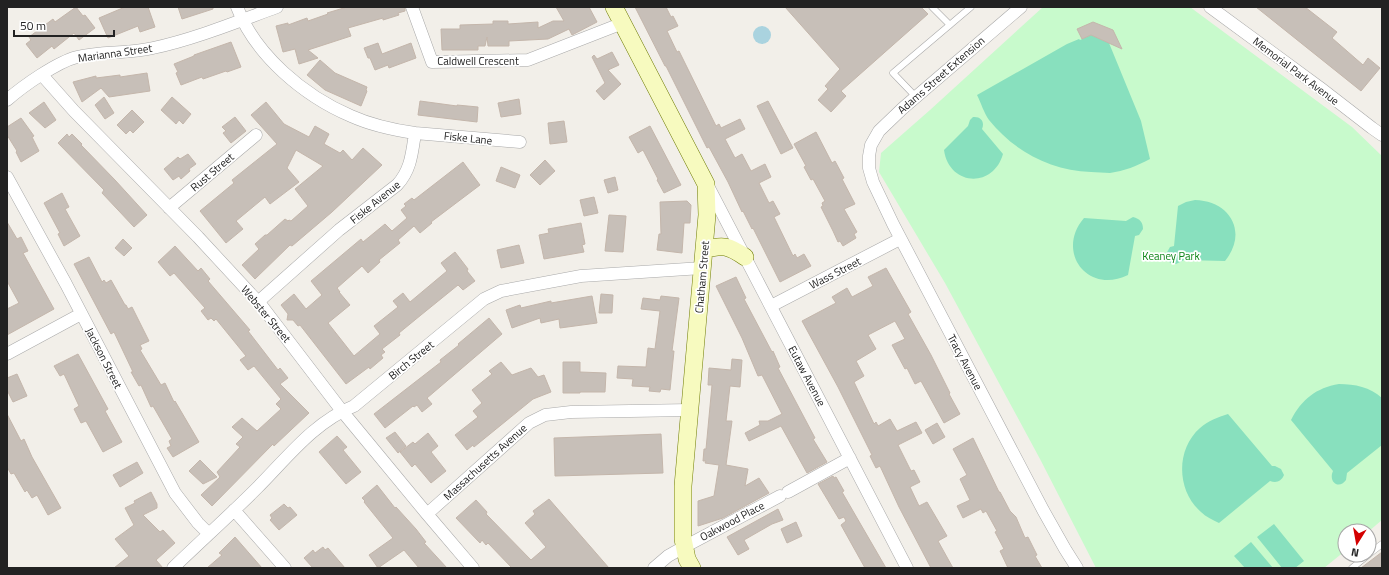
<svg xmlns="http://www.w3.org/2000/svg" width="1389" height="575" font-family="'Titillium Web',sans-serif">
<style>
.park{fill:#c8facc}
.pitch{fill:#88e0be}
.water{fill:#aad3df}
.building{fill:#c7bfb8;stroke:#c4b6ab}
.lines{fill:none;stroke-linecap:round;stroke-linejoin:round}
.service-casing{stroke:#a9a9a9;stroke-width:7}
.minor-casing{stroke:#a9a9a9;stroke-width:13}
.secondary-casing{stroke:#707d05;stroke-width:18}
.service{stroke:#fff;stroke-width:6}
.minor{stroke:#fff;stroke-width:12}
.secondary{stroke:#f7fabf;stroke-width:17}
.labels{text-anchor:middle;stroke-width:3.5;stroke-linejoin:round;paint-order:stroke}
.street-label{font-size:11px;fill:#222;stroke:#fff}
.park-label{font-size:11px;fill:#0c8416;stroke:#fff}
</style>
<rect width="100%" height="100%" fill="#f2efe9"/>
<path class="park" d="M1043 7H1190L1352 127 1382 156V520L1369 531H1345V551L1324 568H1096L1040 459 945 283 879 172 881 153 930 110Z"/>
<path class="pitch" d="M1091 35 1109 43 1141 121 1150 159C1137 166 1124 171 1110 173 1104 173 1097 172 1091 172 1050 170 1015 152 989 120 984 113 981 103 977 95L1067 44 1079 39 1080 40Z
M973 117C981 116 985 122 982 129L1003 154C993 189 949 186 944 150L968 126 970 120Z
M1195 200C1231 201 1248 233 1225 261L1184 260 1176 264H1172L1168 261 1166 254 1170 247 1174 246 1178 206 1186 202Z
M1133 217C1140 219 1143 222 1143 229L1139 235 1135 236 1128 275C1088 295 1055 252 1084 218L1126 221Z
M1339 384C1355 384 1370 387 1382 398V445L1347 473 1346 480C1339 490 1328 482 1333 471L1291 420C1302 399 1316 388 1339 384Z
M1228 414 1272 466H1275L1281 469 1284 475C1281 482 1276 483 1270 481L1219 523C1213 520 1206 517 1201 512 1176 490 1176 449 1200 428 1208 421 1218 417 1228 414Z
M1274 524 1304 561 1295 568H1282L1257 537Z
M1251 542 1273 568H1245L1234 556Z"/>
<path class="water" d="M753 35a9 9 0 1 1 18 0a9 9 0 1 1-18 0Z"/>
<path class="building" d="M76 7 83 16 85 15 95 28 79 40 74 33 54 49 52 46 37 58 26 44 31 40 29 37 53 19 55 22Z
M125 7H148L155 27 140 32 138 26 108 38 99 18Z
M178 7H213V9L182 19Z
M347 7H405V11L398 13 399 15 383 20V18L348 28 351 36 308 50 318 58 299 64 295 49 283 52 276 26 288 23V25L307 18 308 21 328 14 327 13Z
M556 7H589L597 22 572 35 569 29 548 39 509 41V46H488L487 37 485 46H478V50H442L441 29H460V25L493 24V21H508V24L538 22V28L553 21H564Z
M635 7H666L671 17 673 16 678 26 667 31 677 52 679 51 716 126 719 124 721 128 740 119 745 129 725 139 735 158 742 154 751 171 765 164 771 177 759 183 769 203 773 201 780 214 774 217 793 256 795 254 797 258 804 254 811 266 780 282 753 228 752 229 743 211 742 212 728 182 709 147 707 148 666 66H665Z
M785 7H921L928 14 841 91 846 96 831 112 818 100 828 89 825 86 840 69Z
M1256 7H1305L1337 32 1332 38 1363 65 1368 58 1380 68 1361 91Z
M1093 22 1113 30 1122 49 1091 35 1082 39 1077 29Z
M231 42 241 67 227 72 226 71 203 79 202 77 181 85 176 73 178 72 174 64 194 56V55Z
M378 43 382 54 411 43 416 58 389 68 388 65 375 70 370 58H368L364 48Z
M612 52 619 65 608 70 621 84 604 100 596 91 605 83 592 57 594 55 597 59Z
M320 60 335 73 367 87 366 90 367 91 361 106 325 90 307 75Z
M147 73 150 91 109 97 101 88 82 102 73 82 96 76V78L120 75V77Z
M104 97 114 113 105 119 95 105Z
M172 97 191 114 183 124 179 120 176 124 161 110Z
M519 99 521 114 501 117 498 103Z
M420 101 457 106V105L478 107 477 122 418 115Z
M768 101 793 148 781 154 757 106Z
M44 102 56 120 45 128 29 113Z
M266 102 284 124 309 137 315 126 329 134 324 144 340 153 343 150 352 160 363 148 382 165 332 212 292 246 290 245 255 279 242 265 259 249 255 244 265 235H267L285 219 288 221 289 220 291 221 308 206 295 189 323 166 296 150 287 168 299 182 270 204 265 197 236 221 243 229 226 243 200 211 234 183 232 180 277 144 251 115Z
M132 110 144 122 133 133 130 130 126 134 117 125Z
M235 117 246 131 231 143 223 133 226 131 222 127Z
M21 118 34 136 32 137 39 151 21 162 16 152 17 151 7 135V127Z
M564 121 567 142 550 144 548 123Z
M650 126 681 185 664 193 657 180 658 179 643 150 638 153 629 137Z
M816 132 832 163 835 161 844 178 842 179 855 204 844 209 857 232 854 234 856 238 843 246 840 241 838 242 833 231 821 207 823 206 822 203 825 201 813 179 811 180 804 167 806 166 794 144Z
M67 134 69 137 72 134 82 144 81 145 115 180 147 215 134 227 102 193 104 190 58 143Z
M188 154 196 164 189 169 190 171 181 179 179 176 173 180 164 169 178 157 180 159Z
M545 160 555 171 540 185 530 175Z
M463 162 480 185 431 222 432 223 420 233 414 226 398 240 400 243 379 260 380 262 368 273 362 266 337 288 340 292H339L350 305 328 323 354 356 380 334 374 326 398 307 393 301 403 293 410 302 447 271 441 263 455 252 468 269 467 271 475 281 463 290 458 285 421 315 399 333 400 335 382 349 385 352 381 355 383 358 370 369 369 367 346 384 300 325 298 326 293 320H287L288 314 281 305 294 294 306 309 322 295 311 281 361 239 363 242 385 224 392 231 407 218 401 210 406 206 404 204 412 198 414 200Z
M501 167 520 175 515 188 496 181Z
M615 177 618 190 608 193 604 180Z
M62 193 69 207 65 209 80 236 64 246 58 234 60 233 44 203Z
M594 197 598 213 584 216 580 200Z
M687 201 691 205 690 223H684L682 253 657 250 659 234H661L660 202Z
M609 215 626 216 623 252 605 251Z
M7 222 17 239 21 237 28 251 23 253 54 309 7 335V309L19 303 7 281Z
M581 223 585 244 582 245 584 252 544 259 539 235 549 233 548 229Z
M123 239 132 248 124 256 115 248Z
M519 245 524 263 501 268 497 250Z
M175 246 198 271 201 268 210 279 208 281 250 330 248 331 278 370 280 368 288 378 280 384 309 413 274 446 273 444 212 506 201 495 220 477 217 472 240 447 236 444 243 437 232 427 242 418 257 431 281 409 276 404 281 399 254 366 248 370 240 360 246 356 216 319 214 321 211 318 208 320 201 311 205 308 174 273 170 276 158 262Z
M89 257 102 282 104 280 106 283 111 280 125 305H126L128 309 132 307 149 341 140 345 142 349 140 350 161 385 165 383 174 402 175 401 199 442 173 457 167 448 171 446 169 441 172 439 153 406 151 407 141 385 139 386 131 372H133L114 332 111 334 74 264Z
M886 268 911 312 908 314 931 355 950 393 949 394 960 414 944 423 921 381 915 384 907 368 905 369 892 345 905 339 895 321 868 335 876 349 856 361 864 376 854 382 874 424 876 422 878 426 890 419 897 431 916 422 922 433 898 445 911 471 914 470 920 482 910 487 919 506 927 502 947 536 938 541 953 568H931L899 507 880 466 876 468 870 456 872 455 838 387 802 321 836 303 832 297 847 288 852 297 873 286 868 277Z
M736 277 746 298 744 299 772 352 773 351 780 367 778 368 815 438 813 439 827 462 807 473 781 426 749 441 745 433 760 425 759 421H768L782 414 762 375 758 376 742 338 716 286Z
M601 294 613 295 612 313H599Z
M592 296 597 323 560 328 559 319 541 323 540 318 512 328 506 310 520 305 521 308 551 301V303Z
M661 296 679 298 672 351H674L670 390 661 389 660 392 649 391 650 387 632 386 633 379 617 378 618 366 646 367 648 348 655 349 660 311 641 309 643 298 660 300Z
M489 318 502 334 427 398 432 404 422 412 417 405 414 407 413 406 385 428 374 414 441 362 440 360 459 345 458 344Z
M78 354 108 409 105 411 122 442 103 452 86 421 81 423 74 409 79 406 64 374 60 376 54 366Z
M732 359 742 360 740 387 730 386 726 421H732L726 465 748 469 745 486 759 478 769 493 723 518 698 526V501L714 496 719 465 705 463 706 461H703L704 449H706L712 385H708L709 368 731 370Z
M501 362 512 375 531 368 538 377 544 375 551 392 533 399 474 447 473 445 467 450 455 435 478 417 473 411 482 403 472 390 492 374 489 371Z
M563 362H580V372L606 373 605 392H580V393H563Z
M17 374 27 396 13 402 7 390V378Z
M7 414 21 441 24 439 32 457 61 508 48 515 37 495 32 498 27 490 25 492 14 473 11 474 7 467Z
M937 423 945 437 933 444 925 430Z
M395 432 406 446 398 453 386 438Z
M428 433 438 446 431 452 446 471 431 483 415 464 412 467 400 452 413 442 415 444Z
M661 434 663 473 555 476 554 438Z
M337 436 347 447 343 450 361 472 346 484 319 452Z
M973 438 999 492H1000L1010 511 1016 517 1025 538 1028 537 1037 555 1035 556 1042 568H1008L1000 551 1004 549 995 532 997 531 986 511 983 513 981 509 963 518 957 506 970 500 960 479 967 475 953 449Z
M200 460 217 477 203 484 189 471Z
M137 462 143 473 120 487 113 475Z
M833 476 834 478 836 477 844 491 842 492 886 568H865L841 525 846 521 844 517 839 519 818 484Z
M377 485 395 508 396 507 416 529 426 542 424 543 447 568H419L404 550 378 568 369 555 393 538 364 502 365 501 362 498Z
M151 492 157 504V508L143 515 160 532 163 530 175 543 156 560 163 568H114L129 556 115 539 134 525 125 508 135 503 134 501Z
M549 499 609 568H512L488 543 486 545 482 540 480 543 456 518 476 500 487 512 486 514 531 560 546 547 525 523 535 514 533 511Z
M284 504 288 508 290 507 297 515 279 530 270 520 272 518 270 515Z
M778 509 783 520 772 524 744 540 749 549 738 555 727 537Z
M796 522 802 536 787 543 781 529Z
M235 537 262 568H207L222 555 219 553Z
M323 547 325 550 328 548 345 568H313L304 558 313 550 315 553Z
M1382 552V568H1361Z"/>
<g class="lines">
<g class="service-casing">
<path id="service" d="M932 7 950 25
M916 97 893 73 971 7
M1369 554 1382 544
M1352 568 1368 555"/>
</g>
<g class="minor-casing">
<path id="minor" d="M237 7C255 55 304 96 351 116 371 125 394 130 415 133 412 153 411 170 397 185L339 230 258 302
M412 7 432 62 528 60 623 23
M1021 7 903 108 879 131 871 145 869 156V168L873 182 893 224 1043 510 1065 549 1077 568
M1210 7 1319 87 1372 128 1382 135
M42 75 74 111 198 237 261 305 342 411 427 514 473 568
M7 100C23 86 57 62 77 57 102 51 128 54 153 48 195 39 236 22 277 7
M415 133 520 142
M7 177 66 284 175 493 198 523 209 534
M708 186 907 568
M169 208 256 135
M771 306 900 239
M7 354 81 314
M788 492 850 458
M234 510 285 568
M427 514 529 423 545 415 571 412 690 410
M173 568C201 541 230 515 257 488 287 458 314 422 354 406L484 299 501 291 581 276 702 268
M654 568 668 556 684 547 780 496"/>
</g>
<g class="secondary-casing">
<path id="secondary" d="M614 7 706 184 707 215 683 486V539L687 559 692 568
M704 250C723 244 729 246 745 257"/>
</g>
<use href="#service" class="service"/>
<use href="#minor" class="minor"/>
<use href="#secondary" class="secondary"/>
</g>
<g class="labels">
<g class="street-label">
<text transform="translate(115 53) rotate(-8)" y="4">Marianna Street</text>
<text x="478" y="65">Caldwell Crescent</text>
<text transform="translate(1296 71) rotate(37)" y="4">Memorial Park Avenue</text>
<text transform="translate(941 75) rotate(-41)" y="4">Adams Street Extension</text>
<text transform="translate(468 138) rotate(6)" y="4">Fiske Lane</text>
<text transform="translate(212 172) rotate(-40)" y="4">Rust Street</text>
<text transform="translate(375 202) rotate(-39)" y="4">Fiske Avenue</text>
<text transform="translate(835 273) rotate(-27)" y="4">Wass Street</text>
<text transform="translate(702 277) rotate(-85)" y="4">Chatham Street</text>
<text transform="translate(266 314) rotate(50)" y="4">Webster Street</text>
<text transform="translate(104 358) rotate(63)" y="4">Jackson Street</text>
<text transform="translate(411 360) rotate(-39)" y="4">Birch Street</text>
<text transform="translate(965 362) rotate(62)" y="4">Tracy Avenue</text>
<text transform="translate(807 376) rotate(62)" y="4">Eutaw Avenue</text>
<text transform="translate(485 462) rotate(-42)" y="4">Massachusetts Avenue</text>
<text transform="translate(732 521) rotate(-28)" y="4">Oakwood Place</text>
</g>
<g class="park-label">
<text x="1171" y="260">Keaney Park</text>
</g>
</g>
<rect width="1389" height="575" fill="none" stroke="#222222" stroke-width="16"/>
<g transform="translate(1357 543) rotate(191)"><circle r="19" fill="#ffffff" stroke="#a7a7a7"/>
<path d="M0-3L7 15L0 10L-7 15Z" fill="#d40000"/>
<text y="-6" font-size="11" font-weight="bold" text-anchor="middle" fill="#222222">N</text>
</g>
<path d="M14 30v6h100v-6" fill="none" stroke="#222222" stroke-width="2"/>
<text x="20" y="30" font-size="12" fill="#222222" stroke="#ffffff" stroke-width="3" paint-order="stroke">50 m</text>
</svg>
